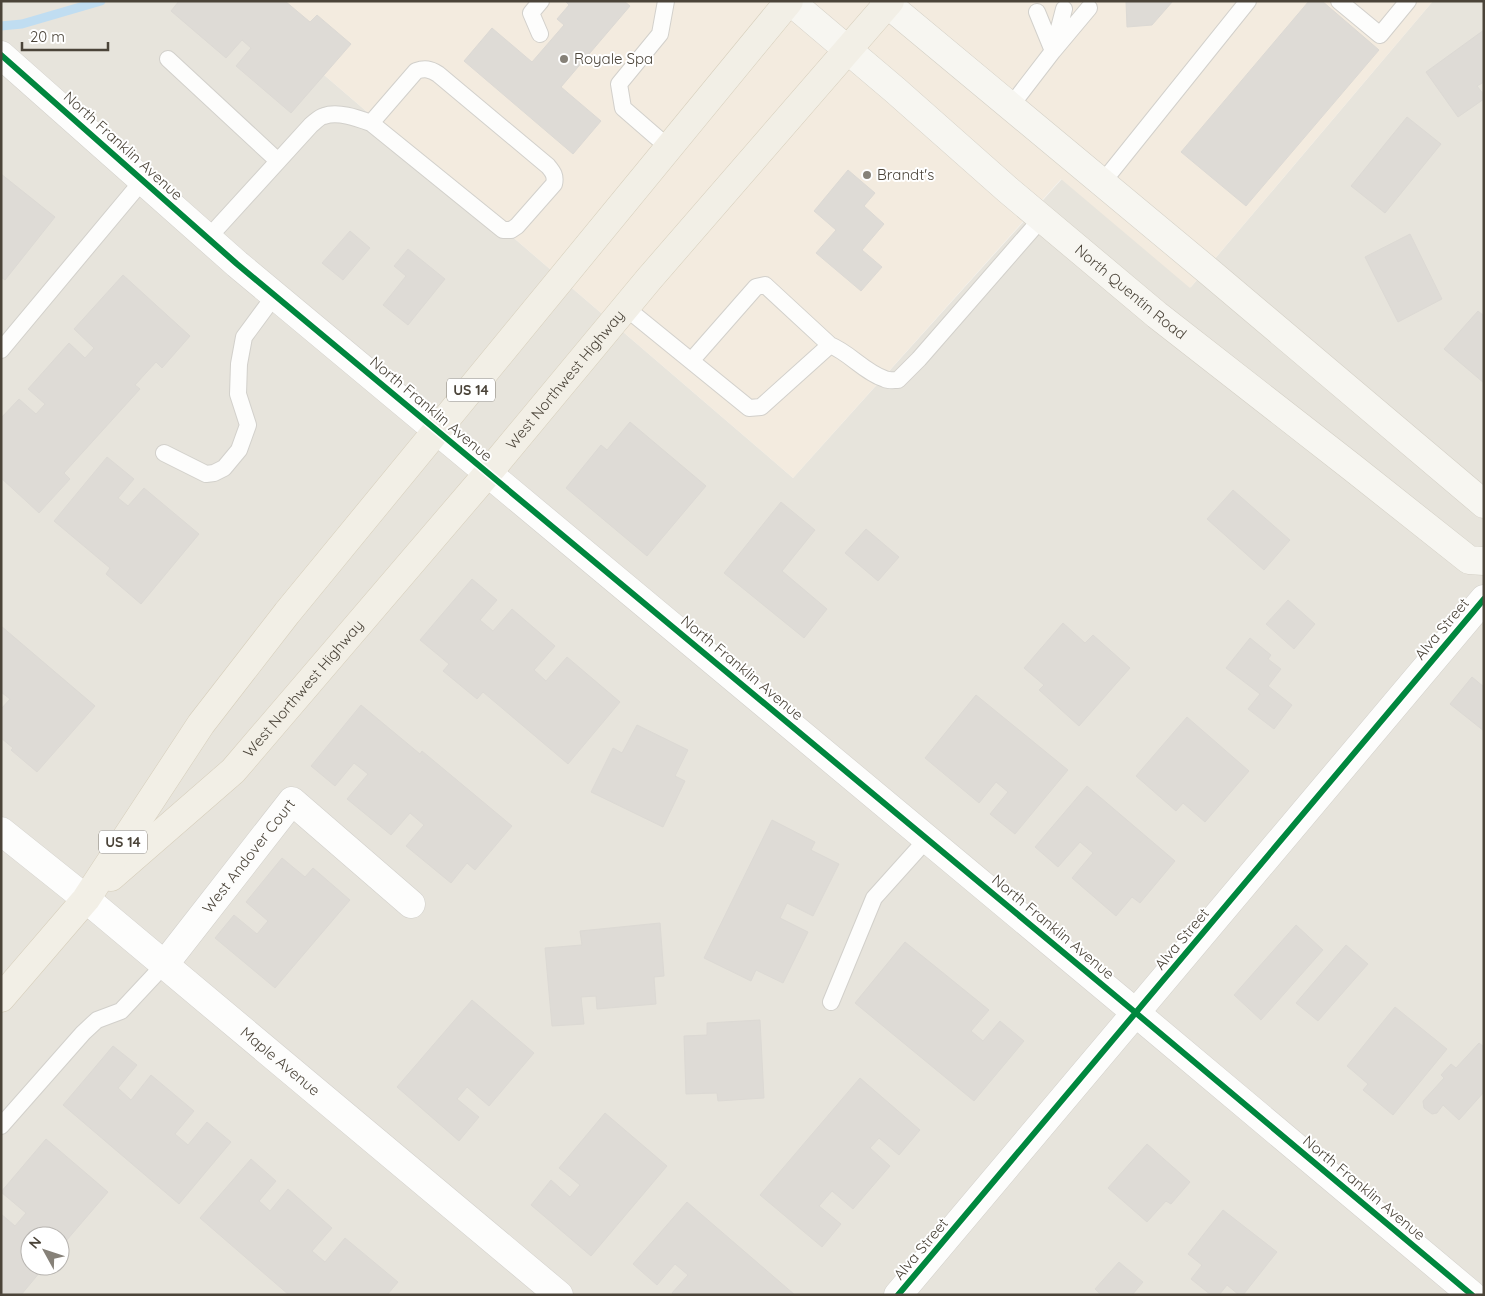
<svg xmlns="http://www.w3.org/2000/svg" width="1485" height="1296" font-family="Quicksand,sans-serif">
<style>
.residential{fill:#e7e4dc;fill-rule:evenodd}
.commercial{fill:#f3ebdf}
.lines{fill:none;stroke-linecap:round;stroke-linejoin:round}
.stream{stroke:#c0ddf1;stroke-width:9}
.building{fill:#dedbd6;stroke:#dcd9d4}
.lane-casing{stroke:#d2d0cb;stroke-width:18}
.street-casing{stroke:#d2d0cb;stroke-width:29}
.secondary-casing{stroke:#d3cfc5;stroke-width:29}
.primary-casing{stroke:#d6cebb;stroke-width:29}
.lane{stroke:#fdfdfc;stroke-width:16}
.street{stroke:#fdfdfc;stroke-width:28}
.secondary{stroke:#f7f6f1;stroke-width:28}
.primary{stroke:#f2efe6;stroke-width:28}
.cycleway-casing{stroke:#fff;stroke-width:9}
.cycleway{stroke:#00873e;stroke-width:6}
.poi-dot{fill:#868178;stroke:#fff;stroke-width:2}
.labels{text-anchor:middle;stroke-width:4;stroke-linejoin:round;paint-order:stroke}
.shield{fill:#fff;stroke:#817c74;stroke-width:1}
.shield-label{font-size:14px;font-weight:bold;fill:#4b4439}
.poi-label{font-size:15px;fill:#4b4439;stroke:#fff;text-anchor:start}
.street-label{font-size:15px;fill:#4b4439;stroke:#fff}
</style>
<rect width="100%" height="100%" fill="#f4f2ee"/>
<path class="residential" d="M1 1H238L793 478 1062 179 1191 287 1433 1H1484V1295H1ZM30 1236H60V1266H30Z"/>
<path class="commercial" d="M238 1H1433L1190 288 1061 179 793 478Z"/>
<g class="lines">
<path class="stream" d="M1 26 22 24 101 1"/>
</g>
<path class="building" d="M179 1H285L310 22 317 15 351 44 291 113 236 66 251 48 242 40 226 58 171 11Z
M565 1H624L630 6 561 87 601 121 573 154 464 61 492 28 532 62 564 25 557 19 569 5Z
M1126 1H1173L1152 25 1127 27Z
M1309 1H1322L1379 50 1246 206 1181 152Z
M1484 30V82L1477 86 1484 95V99L1458 117 1426 72Z
M1407 117 1441 144 1385 213 1351 186Z
M848 170 875 193 864 206 884 224 862 250 882 267 861 291 816 253 836 230 814 211Z
M1 174 55 217 5 280 1 277Z
M350 231 370 248 343 280 322 263Z
M1410 234 1442 299 1398 322 1365 257Z
M408 249 445 279 408 325 383 305 406 276 394 266Z
M123 275 190 336 162 368 156 362 135 385 140 389 64 473 70 479 39 513 1 478V418L19 399 36 414 45 404 28 389 69 343 85 358 94 348 74 329Z
M1478 311 1484 316V383L1444 349Z
M630 422 706 486 647 556 566 488 601 445 607 450Z
M107 457 134 479 118 498 128 506 144 488 199 534 141 604 106 574 110 568 54 521Z
M1233 490 1290 540 1264 570 1207 519Z
M781 502 815 530 782 571 827 609 804 638 724 573Z
M866 529 899 557 878 581 845 553Z
M472 579 497 600 480 620 493 631 512 609 555 646 534 670 546 681 567 657 620 702 568 764 483 692 477 699 443 671 449 664 420 640Z
M1288 600 1315 624 1294 649 1266 624Z
M1063 623 1085 643 1093 635 1130 668 1079 726 1039 690 1044 685 1024 668Z
M1 626 95 706 37 772 11 750 13 748 1 738V709L10 699 1 692Z
M1250 638 1271 655 1268 659 1281 669 1268 686 1292 705 1274 729 1248 709 1260 694 1226 668Z
M1472 677 1484 687V731L1450 704Z
M976 695 1068 770 1015 834 990 814 1008 792 996 782 979 803 925 758Z
M361 705 420 754 422 751 512 826 475 870 467 863 451 883 406 846 424 825 410 813 391 835 347 799 368 774 354 763 335 786 311 766Z
M1187 717 1249 771 1205 822 1183 803 1176 811 1136 776Z
M637 725 688 750 675 776 685 781 663 827 591 792 613 748 622 753Z
M1087 786 1175 861 1140 903 1132 897 1116 916 1072 878 1093 853 1080 842 1058 867 1035 847Z
M772 820 815 842 811 850 839 864 813 916 787 903 780 918 808 932 783 983 756 970 751 981 704 958Z
M282 858 305 877 313 868 350 900 275 988 215 938 234 915 257 934 268 921 246 902Z
M660 923 664 976 654 977 656 1004 597 1009 596 996 581 997 584 1024 552 1026 545 948 582 945 580 931Z
M1296 925 1323 950 1261 1020 1234 995Z
M905 942 989 1010 971 1031 983 1041 1000 1021 1024 1041 974 1101 855 1003Z
M1346 945 1368 964 1318 1021 1296 1003Z
M472 1000 534 1053 489 1106 467 1087 457 1099 479 1117 459 1141 397 1087Z
M1395 1007 1447 1049 1393 1115 1363 1090 1368 1084 1347 1066Z
M760 1020 764 1098 718 1101 717 1093 686 1094 684 1036 707 1035V1023Z
M1479 1043 1484 1047V1092L1459 1120 1443 1105 1437 1113 1432 1114 1424 1108 1423 1101 1444 1078 1441 1075 1451 1064 1456 1068Z
M113 1046 137 1065 118 1088 131 1100 151 1075 194 1111 175 1134 188 1145 207 1122 231 1142 179 1204 63 1105Z
M860 1078 920 1130 899 1155 879 1138 870 1148 890 1166 853 1209 832 1191 819 1206 841 1224 822 1247 760 1195Z
M605 1113 667 1166 591 1256 531 1205 551 1180 570 1197 580 1185 559 1168Z
M46 1139 108 1192 60 1248V1236H30V1266H45L21 1295H1V1214L15 1226 26 1213 1 1192Z
M1147 1144 1190 1182 1171 1204 1166 1201 1147 1222 1108 1188Z
M251 1159 276 1181 259 1201 270 1211 288 1189 332 1228 312 1251 325 1262 345 1238 398 1282 387 1295H289L200 1218Z
M687 1202 795 1295H674L672 1293 688 1275 675 1264 657 1285 633 1264Z
M1223 1210 1277 1252 1243 1295H1239L1227 1285 1219 1295H1211L1191 1279 1202 1265 1188 1254Z
M1119 1262 1143 1282 1132 1295H1101L1095 1289Z"/>
<g class="lines">
<g class="lane-casing">
<path id="lane" d="M666 1 660 34 619 84 623 108 669 148
M1339 1 1380 35 1408 1
M1064 9 1053 51 1089 8
M540 34 531 13 541 1
M168 59 278 161
M1010 107 1053 51 1037 12
M1102 183 1248 1
M208 238 311 125C315 122 319 117 324 116 338 111 357 118 371 123L416 71C425 68 430 69 438 74L548 166C553 172 556 176 554 184L517 226 511 230H503L371 123
M626 308 749 408 761 407 830 345C850 353 864 372 885 379 889 381 894 380 898 380L919 359 1042 218
M1 350 143 180
M691 361 756 287 765 285 830 345
M164 453 206 474 214 473 224 468 239 450 248 425 238 394 239 364 244 337 275 295
M831 1002 874 898 927 839
M1 1126 83 1033 97 1020 121 1011 164 965"/>
</g>
<g class="street-casing">
<g id="street">
<path d="M1 55 237 264 1136 1013 1472 1295"/>
<path id="s1" d="M1 831 86 899 559 1295"/>
<path id="s2" d="M164 965 292 801 411 904"/>
<path d="M898 1295 1484 599"/>
</g>
</g>
<g class="secondary-casing">
<g id="secondary">
<path id="s3" d="M790 1 895 90 1008 190 1157 315 1353 468 1469 560 1484 561"/>
<path d="M884 1 1206 269 1484 504"/>
</g>
</g>
<g class="primary-casing">
<g id="primary">
<path id="s4" d="M111 877 233 771 488 473 649 279 890 1"/>
<path d="M1 998 86 899 201 724 287 613 789 1"/>
</g>
</g>
<use href="#lane" class="lane"/>
<use href="#street" class="street"/>
<use href="#secondary" class="secondary"/>
<use href="#primary" class="primary"/>
<g class="cycleway-casing">
<path id="cycleway" d="M1 55 237 264 1136 1013 1472 1295
M898 1295 1484 599"/>
</g>
<use href="#cycleway" class="cycleway"/>
</g>
<g class="poi-dot">
<circle cx="564" cy="59" r="5"/>
<circle cx="867" cy="175" r="5"/>
</g>
<g class="labels">
<g class="shield">
<rect x="447" y="378.5" width="48" height="23" rx="4"/>
<rect x="99" y="830.5" width="48" height="23" rx="4"/>
</g>
<g class="shield-label">
<text x="471" y="395">US 14</text>
<text x="123" y="847">US 14</text>
</g>
<g class="poi-label">
<text x="574" y="64">Royale Spa</text>
<text x="877" y="180">Brandt's</text>
</g>
<g class="street-label">
<text transform="translate(123 146) rotate(42)" y="5">North Franklin Avenue</text>
<text dy="5" stroke="none"><textPath href="#s3" startOffset="448">North Quentin Road</textPath></text>
<text dy="5" stroke="none"><textPath href="#s4" startOffset="675">West Northwest Highway</textPath></text>
<text transform="translate(431 409) rotate(40)" y="5">North Franklin Avenue</text>
<text transform="translate(1442 629) rotate(-50)" y="5">Alva Street</text>
<text transform="translate(742 668) rotate(40)" y="5">North Franklin Avenue</text>
<text dy="5" stroke="none"><textPath href="#s4" startOffset="270">West Northwest Highway</textPath></text>
<text dy="5" stroke="none"><textPath href="#s2" startOffset="138">West Andover Court</textPath></text>
<text transform="translate(1053 927) rotate(40)" y="5">North Franklin Avenue</text>
<text transform="translate(1182 939) rotate(-50)" y="5">Alva Street</text>
<text dy="5" stroke="none"><textPath href="#s1" startOffset="362">Maple Avenue</textPath></text>
<text transform="translate(1364 1188) rotate(40)" y="5">North Franklin Avenue</text>
<text transform="translate(921 1249) rotate(-50)" y="5">Alva Street</text>
</g>
</g>
<rect width="1485" height="1296" fill="none" stroke="#4b4439" stroke-width="5"/>
<g transform="translate(45 1251) rotate(310)"><circle r="24" fill="#ffffff" stroke="#b7b4b0"/>
<path d="M0-4L9 19L0 12L-9 19Z" fill="#868178"/>
<text y="-8" font-size="14" font-weight="bold" text-anchor="middle" fill="#4b4439">N</text>
</g>
<path d="M22 42v8h86v-8" fill="none" stroke="#4b4439" stroke-width="2.5"/>
<text x="30" y="42" font-size="15" fill="#4b4439" stroke="#ffffff" stroke-width="4" paint-order="stroke">20 m</text>
</svg>
